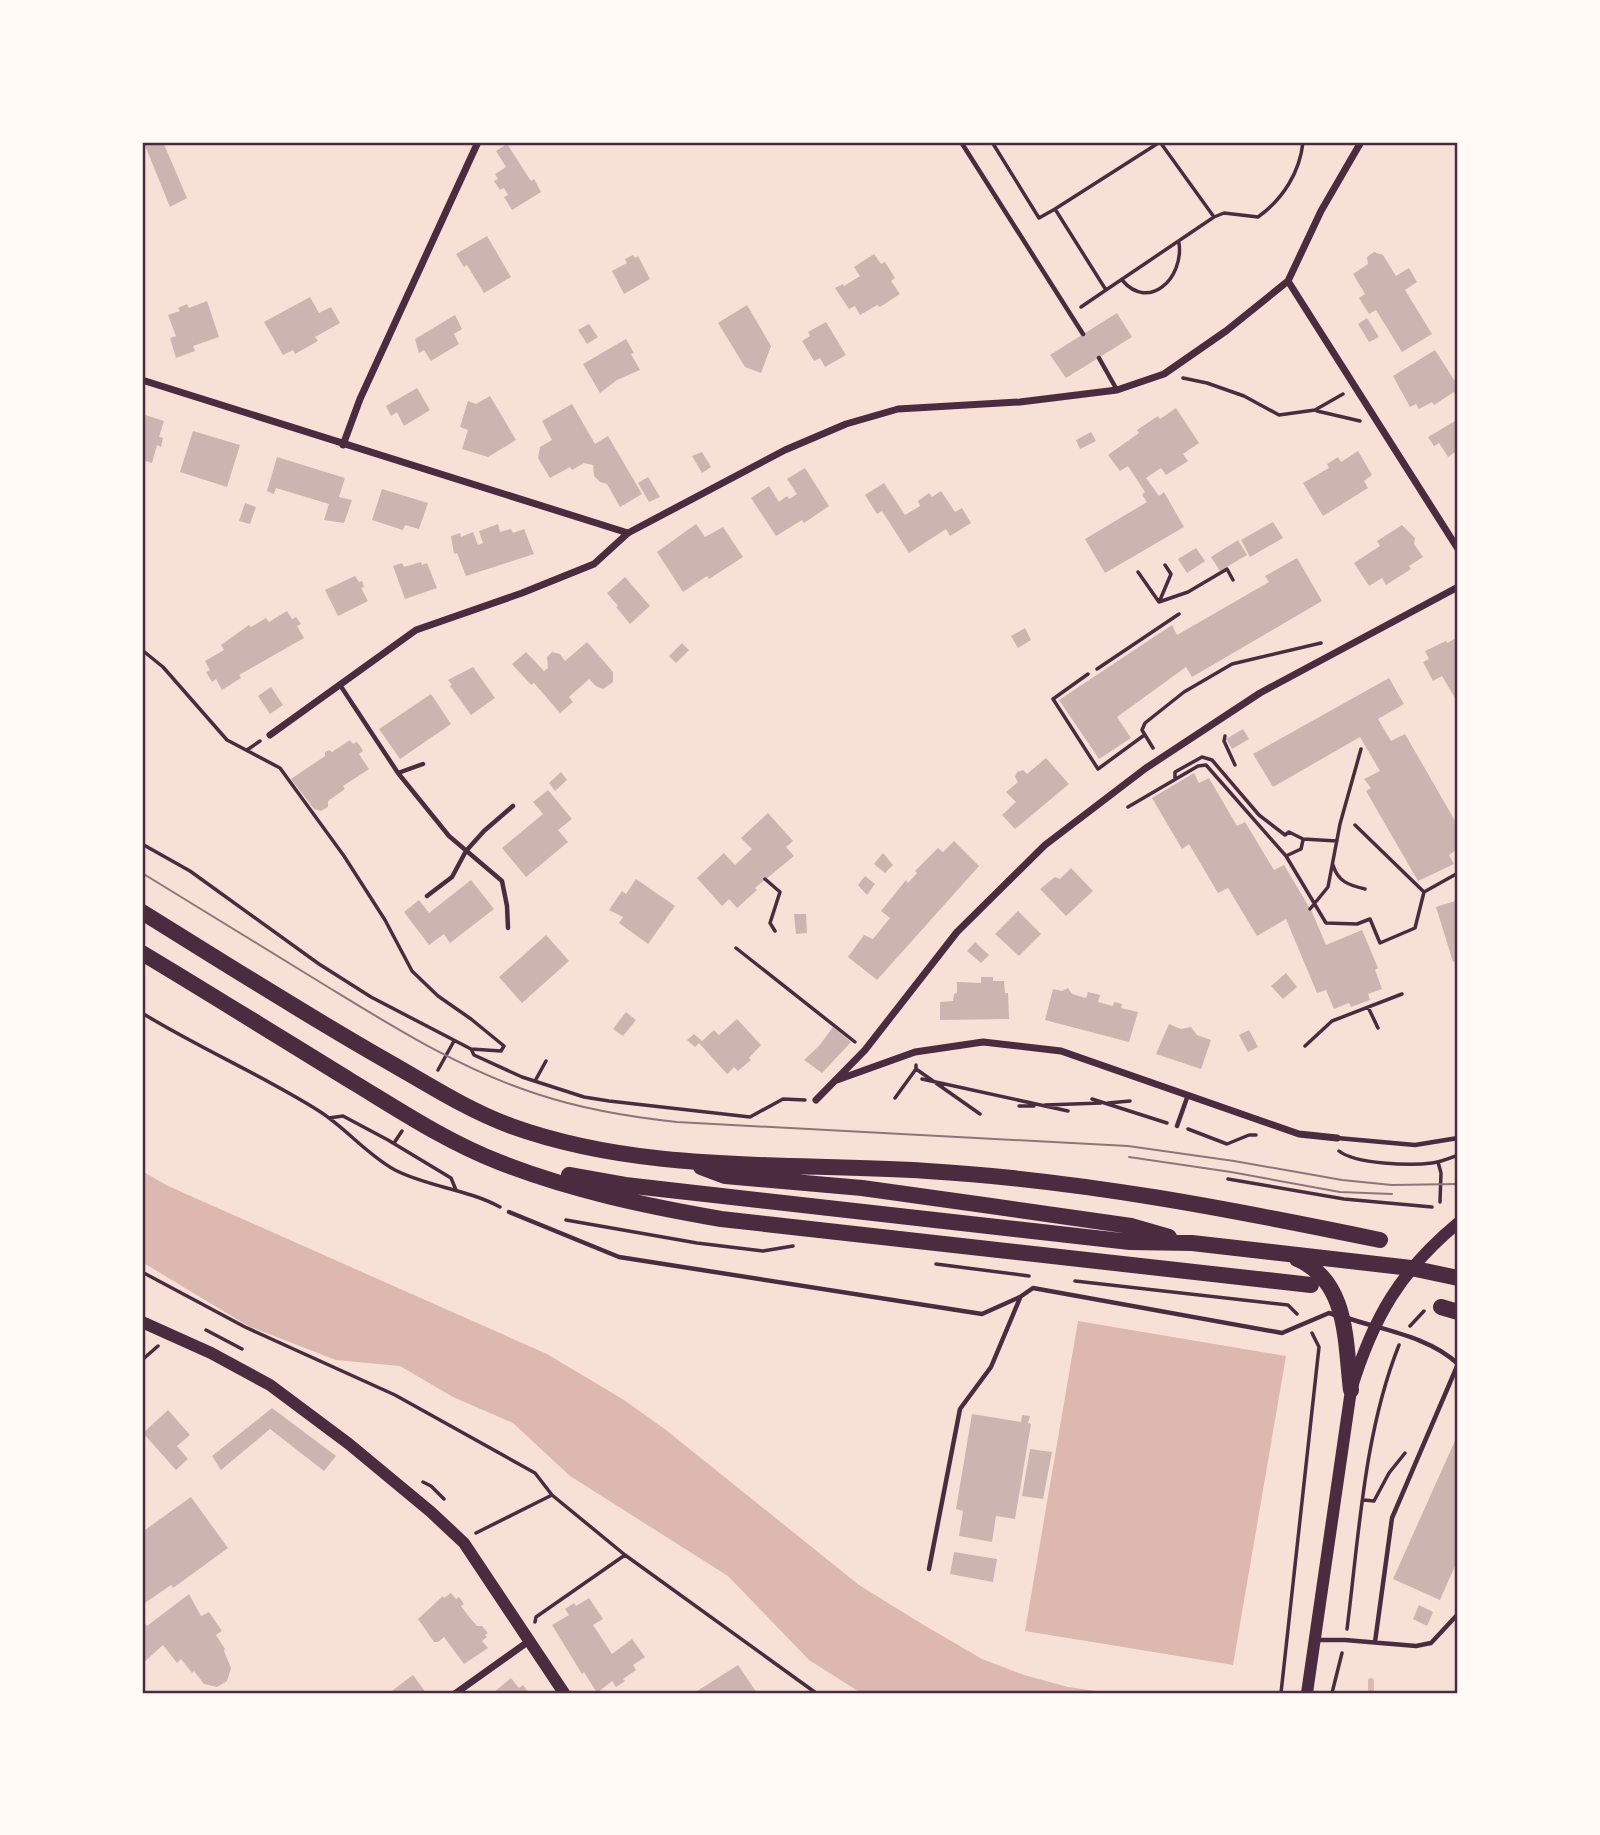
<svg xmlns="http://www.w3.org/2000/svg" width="1600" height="1835" font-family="'DejaVu Sans',sans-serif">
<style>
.water{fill:#dcb8b0}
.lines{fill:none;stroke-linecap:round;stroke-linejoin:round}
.stream{stroke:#dcb8b0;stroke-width:6}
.building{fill:#ccb4b1}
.path{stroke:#4a2c40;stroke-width:3.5}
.service{stroke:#4a2c40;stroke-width:4.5}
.minor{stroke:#4a2c40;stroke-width:7}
.tertiary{stroke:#4a2c40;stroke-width:12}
.trunk{stroke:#4a2c40;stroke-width:16}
.tram{stroke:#8f747c;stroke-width:2}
.neatline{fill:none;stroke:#4a2c40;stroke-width:2.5}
</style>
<rect width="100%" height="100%" fill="#f7e1d7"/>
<path class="water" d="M142 1171 168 1186 547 1354 624 1400 666 1430 859 1585 922 1624 982 1659 1024 1675 1068 1687 1110 1693H861L809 1660 728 1576 570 1476 513 1423 453 1397 400 1366 336 1360 248 1326 142 1262Z
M1078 1321 1286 1356 1233 1665 1025 1631Z"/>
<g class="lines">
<path class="stream" d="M1371 1693V1681"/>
</g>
<path class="building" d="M147 142H163L187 198 170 207 144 143Z
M507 144 531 181 534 179 541 192 512 210 504 197 508 195 504 188 500 190 494 181 498 179 495 174 506 167 496 151Z
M487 236 511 277 484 293 467 265 464 267 456 254Z
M1374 252 1383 255 1396 276 1409 268 1417 282 1405 290 1432 334 1402 352 1376 310 1369 314 1359 298 1365 294 1353 274 1368 264 1367 257Z
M874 254 881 264 885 262 895 278 891 281 900 294 880 307 877 305 860 315 855 306 849 309 835 288 843 284 844 286 860 276 854 267Z
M633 255 635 258 638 256 650 279 624 294 612 271 627 263 625 259Z
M310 297 319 313 331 307 340 323 315 337 318 341 295 354 293 350 283 355 264 322Z
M207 301 219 337 193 346 195 351 176 358 170 338 176 336 168 315 180 311 178 308 187 304 189 308Z
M747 305 771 346 761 373 745 367 718 323Z
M1117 313 1132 337 1066 378 1050 355Z
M455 315 462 329 454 334 459 344 431 361 424 350 419 353 415 339Z
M1367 318 1379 337 1369 342 1358 324Z
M826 322 846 355 825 367 820 358 814 361 802 341 810 336 808 332Z
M589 324 598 337 587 344 578 330Z
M626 339 634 353 631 354 640 370 617 380 600 393 583 364Z
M1435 350 1458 386V392L1455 394 1454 392 1434 405 1432 402 1419 409 1416 404 1410 407 1393 376Z
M417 388 430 410 404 426 397 412 391 416 386 406Z
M490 396 516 440 488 457 462 449 468 430 460 427 468 401 476 404Z
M572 404 595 444 608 436 642 494 620 507 607 484 600 482 594 476 593 465 584 463 572 470 570 467 550 478 538 458 540 447 552 440 542 421Z
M1176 408 1199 443 1183 454 1188 461 1166 475 1161 468 1146 478 1159 496 1164 492 1184 527 1105 573 1085 539 1147 502 1142 495 1145 492 1128 466 1120 471 1108 455 1139 433 1137 430 1158 416 1160 419Z
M142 414 164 421 159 437 163 438 161 447 157 445 152 463 142 460Z
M1455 421 1458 426V450L1448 457 1439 443 1434 446 1428 437Z
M193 431 240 445 227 487 180 472Z
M1091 432 1096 441 1080 449 1076 440Z
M1358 451 1372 475 1364 481 1368 488 1323 516 1303 483 1329 468 1327 464 1338 457 1341 462Z
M702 452 711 467 702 473 692 456Z
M277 457 345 478 339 497 352 500 344 523 324 520 329 504 276 488 274 494 267 491Z
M805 468 829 506 804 523 802 520 776 536 751 498 769 486 779 502 787 496 789 499 797 494 787 479Z
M648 477 660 497 649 502 638 483Z
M884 483 905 515 920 506 918 501 929 493 932 497 941 491 955 512 962 508 971 523 950 536 946 529 909 553 882 511 877 514 865 495Z
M382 489 428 503 419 529 405 525 403 530 372 520Z
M245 503 256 507 250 524 239 521Z
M1273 522 1283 538 1250 557 1241 540Z
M498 524 500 532 511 529 513 533 524 529 534 554 466 576 457 553 454 554 451 536 460 533 461 537 473 532 478 545 483 543 479 531Z
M696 524 705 537 723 527 743 557 709 579 707 576 683 592 657 552Z
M1402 525 1415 538 1414 544 1423 557 1409 566 1411 569 1386 585 1382 578 1369 586 1354 563 1380 546 1377 541Z
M1238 540 1247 555 1220 571 1211 557Z
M1196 548 1205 561 1187 573 1178 559Z
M1297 558 1322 601 1192 677 1186 667 1117 717 1131 738 1099 759 1059 700 1172 625 1177 635 1269 582 1265 576Z
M421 562 422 565 427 563 437 588 405 599 393 566 402 563 404 567Z
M355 576 359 582 362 581 364 587 361 588 368 601 338 616 325 590Z
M625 577 650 606 630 624 616 607 618 606 607 593Z
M287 611 292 619 296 617 301 624 297 626 304 638 239 675 241 678 222 690 216 679 212 682 206 672 210 670 205 661 224 650 221 645 249 625 251 627 266 618 269 622Z
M1025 628 1031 640 1018 648 1011 636Z
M1458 637V703L1442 676 1433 681 1423 662 1429 659 1425 651 1446 641 1447 643Z
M587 642 613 672V682L603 689 596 686 589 679 569 697 573 702 560 713 534 683 531 685 512 664 526 652 544 671 548 668 547 657 552 652 560 654 565 661Z
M682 643 689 650 676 663 669 656Z
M473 667 495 698 471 715 450 686 452 685 448 680Z
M1389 678 1404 704 1378 719 1391 741 1405 734 1458 826V849L1449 855 1454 864 1418 881 1366 791 1371 788 1364 779 1380 771 1360 737 1273 787 1253 754Z
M271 687 283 705 270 714 258 696Z
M431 694 451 724 400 759 379 729Z
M1243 729 1249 739 1232 749 1226 739Z
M350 740 353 744 356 742 359 744 363 751 359 754 369 769 343 786 345 789 328 801V807L321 811 314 809 291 779 325 756V752L329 750 332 752Z
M1046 758 1069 784 1015 829 1002 815 1016 802 1006 792 1018 782 1015 777 1017 772 1023 770 1027 774Z
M561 772 567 780 555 791 549 783Z
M1194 773 1199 783 1209 778 1237 826 1245 822 1274 870 1284 865 1312 912 1326 945 1362 930 1378 968 1375 970 1382 989 1368 994 1370 1000 1351 1007 1349 1003 1334 1009 1326 990 1317 993 1286 919 1257 936 1228 888 1218 893 1189 844 1182 849 1152 798Z
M548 790 572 819 558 830 568 842 526 877 502 848 543 814 533 802Z
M768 813 793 841 786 847 794 856 755 888 757 890 737 908 729 899 722 906 697 878 724 853 735 865 752 849 741 838Z
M954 841 979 866 877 980 848 957 864 935 873 939 890 918 881 911 906 880 908 883 917 873 915 871 938 848 943 852Z
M883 853 893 865 885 873 874 864Z
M1071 868 1093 891 1066 916 1040 889 1055 877 1060 879Z
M865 876 875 884 867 895 858 885Z
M636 879 675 906 648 944 619 923 623 917 609 910 622 891 626 894Z
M471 880 494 909 450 943 444 934 429 945 404 912 419 900 429 913Z
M1458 900V960L1453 962 1436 907Z
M1018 911 1041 934 1019 956 995 934Z
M794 914H806L807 933 796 934Z
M546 935 569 961 522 1003 499 977Z
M975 942 989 955 981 963 967 951Z
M1286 973 1297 987 1283 999 1271 986Z
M981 977H993V981H1004L1005 993H1008L1009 1019 940 1020V1002L953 1001 954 994 957 993V982L981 983Z
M1068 988 1072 994 1086 998 1088 992 1100 995 1098 1002 1113 1006 1114 1002 1122 1004 1121 1008 1138 1012 1129 1042 1045 1020 1053 989 1062 991Z
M626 1012 636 1020 623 1036 613 1029Z
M737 1019 761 1045 749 1058 751 1060 738 1071 734 1067 727 1074 699 1043 695 1047 687 1040 694 1034 702 1041 714 1030 719 1035Z
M1169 1024 1181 1029 1191 1027 1197 1035 1211 1040 1201 1069 1156 1054Z
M833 1027 851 1042 822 1073 804 1060 819 1046Z
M1249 1030 1258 1047 1248 1052 1239 1035Z
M272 1408 336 1456 324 1471 270 1429 221 1470 212 1456Z
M168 1410 190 1435 177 1446 188 1459 176 1470 143 1433Z
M972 1414 1021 1422 1022 1415 1030 1416 1028 1423 1031 1424 1015 1519 996 1516 992 1542 959 1536 963 1511 956 1509Z
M1458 1434V1559L1440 1600 1393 1579Z
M1030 1449 1052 1452 1043 1499 1022 1496Z
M191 1497 228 1548 173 1588 171 1585 142 1605V1532Z
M954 1552 997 1559 993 1582 950 1574Z
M451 1593 456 1599 459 1597 464 1604 461 1606 470 1618 477 1626H482L488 1633 485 1635 487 1637 482 1641 488 1648 464 1664 444 1637 438 1642H434L418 1619 443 1596 444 1598Z
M189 1594 201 1616 209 1612 222 1631 216 1635 225 1649 224 1651 231 1668 227 1681 217 1687 204 1684 194 1671 192 1673 181 1659 177 1663 163 1645 142 1664V1619L147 1626Z
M589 1598 603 1619 593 1625 612 1654 632 1639 645 1657 633 1665 636 1670 623 1679 625 1681 616 1687 612 1681 597 1693 584 1672 582 1674 552 1625 569 1615 565 1609 574 1603 576 1606Z
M1419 1605 1433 1612 1427 1626 1413 1619Z
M738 1665 757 1693H694Z
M413 1675 426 1693H389Z
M511 1678 519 1688 523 1685 529 1693H493Z"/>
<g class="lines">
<path class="path" d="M992 142 1039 218 1055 209
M1160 142 1055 209 1106 290 1214 217 1224 213 1258 217C1283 199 1300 172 1303 142
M1160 142 1214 217
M1122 280C1149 312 1184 278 1179 243
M1081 307 1106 290
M1183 378 1207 383 1244 396 1279 415 1315 410 1343 394
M1317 411 1360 421
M1138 572 1159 602 1188 592 1227 569 1233 580
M1160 600 1171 574 1165 565
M142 650 163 667 227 740 280 768 344 856 385 920 412 971 438 996 471 1019 504 1046 501 1051 471 1049 371 997 319 964 190 871 142 844
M1097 669 1179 614
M1088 674 1053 699 1098 769 1143 736
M1225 736 1224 741 1235 765
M1153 748 1142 730 1145 723 1184 692 1232 664 1321 643
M247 750 260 741
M1175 779V772L1202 757 1212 760 1259 815 1285 835 1289 832 1303 839 1337 841
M1128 807 1198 766 1206 765 1286 856 1326 923 1357 924 1370 919 1380 943 1415 928 1424 892 1355 825
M1286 856 1301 849 1303 840
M1333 865C1338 882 1349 885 1365 889
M765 879 780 892 770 923 775 931
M1424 892 1458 873
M1310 909 1328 887 1340 824 1361 749
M736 948 855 1042
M1368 1007 1378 1028
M142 1013C199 1048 262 1075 319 1111 346 1128 366 1154 395 1170 428 1187 467 1189 500 1207
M1305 1046 1332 1021 1402 994
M471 1049 474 1055 522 1077 584 1097 609 1101 750 1117 783 1099 805 1100
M916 1065V1069L980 1114
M438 1070 454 1041
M922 1079 1068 1111
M535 1081 546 1061
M895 1098 916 1069
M1092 1099 1167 1123
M1108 1103 1130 1101
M1045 1105 1101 1103
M1019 1106H1034
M329 1118 343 1116 388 1140 451 1178 456 1190
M1188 1129 1227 1144 1249 1135H1256
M394 1143 402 1131
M1339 1151C1355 1164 1411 1166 1432 1163 1441 1162 1450 1158 1458 1155
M1438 1162 1441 1173 1440 1202
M1228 1179 1344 1199 1432 1207
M566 1220 697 1243 763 1251 793 1246
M936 1264 1029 1276
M142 1272 245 1327 395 1395 535 1473 552 1495
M1075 1281 1288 1305 1297 1314
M1410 1326 1424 1311
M206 1330 242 1349
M142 1360 158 1346
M423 1482 431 1486 444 1499
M1364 1500 1374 1501 1389 1473 1405 1453
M476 1533 552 1495 625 1555 816 1693
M535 1622 536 1617 625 1555
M1347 1629C1359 1535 1364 1433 1399 1345
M1281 1693 1319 1347 1312 1333
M1332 1693 1342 1653"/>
<path class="service" d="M961 142 1083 334
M1099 358 1117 390
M340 685 398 773 449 836 502 881 507 906 508 928
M398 773 423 764
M427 896 452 877 466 851 484 831 513 806
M1177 1126 1188 1095
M1337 1138 1415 1145 1458 1138
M509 1212 619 1257 982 1314 1020 1297 1033 1288 1282 1333 1329 1313 1338 1316
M1347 1318C1383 1330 1430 1337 1458 1364
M929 1569 960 1409 991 1367 1020 1298
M1316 1640H1345L1416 1646 1431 1643 1458 1614
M1375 1642 1392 1518 1458 1364"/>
<path class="minor" d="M1288 281 1458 549
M142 380 628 533
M343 445 360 399 478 142
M270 735 416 630 522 593 594 564 628 533 785 450 846 424 898 409 1020 402 1117 390 1164 374 1226 331 1288 281 1321 211 1361 142
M837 1080 915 1052 983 1042 1061 1051 1299 1134 1337 1138
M816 1100 865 1050 957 932 1045 845 1146 768 1260 693 1458 587
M456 1693 529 1641"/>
<path class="tertiary" d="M142 1322 211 1353 270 1385 349 1444 431 1512 464 1543 564 1693
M1307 1693 1351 1390C1373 1318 1400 1271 1458 1223"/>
<path class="trunk" d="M142 912C226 964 309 1017 394 1065 432 1087 470 1111 511 1126 644 1174 787 1162 927 1171 1080 1180 1230 1209 1380 1240
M142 953C212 995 281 1038 351 1081 399 1110 447 1142 499 1162 570 1190 646 1206 721 1219L1311 1285
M701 1167 725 1176 862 1188 991 1206 1131 1226 1169 1237
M569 1175 625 1185 1130 1242 1192 1243 1411 1268 1458 1278
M1297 1259C1349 1281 1345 1343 1351 1390
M1441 1307 1458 1312"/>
<path class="tram" d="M142 873C204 911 266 949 328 987 395 1028 462 1070 537 1094 582 1109 630 1117 677 1122L1128 1146 1234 1161 1342 1180 1392 1185 1458 1184
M1129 1157 1231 1172 1340 1192 1392 1194"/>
</g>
<rect width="1600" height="1835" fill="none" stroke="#fffaf5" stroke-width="287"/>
<rect x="144" y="144" width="1312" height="1548" class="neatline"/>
</svg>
